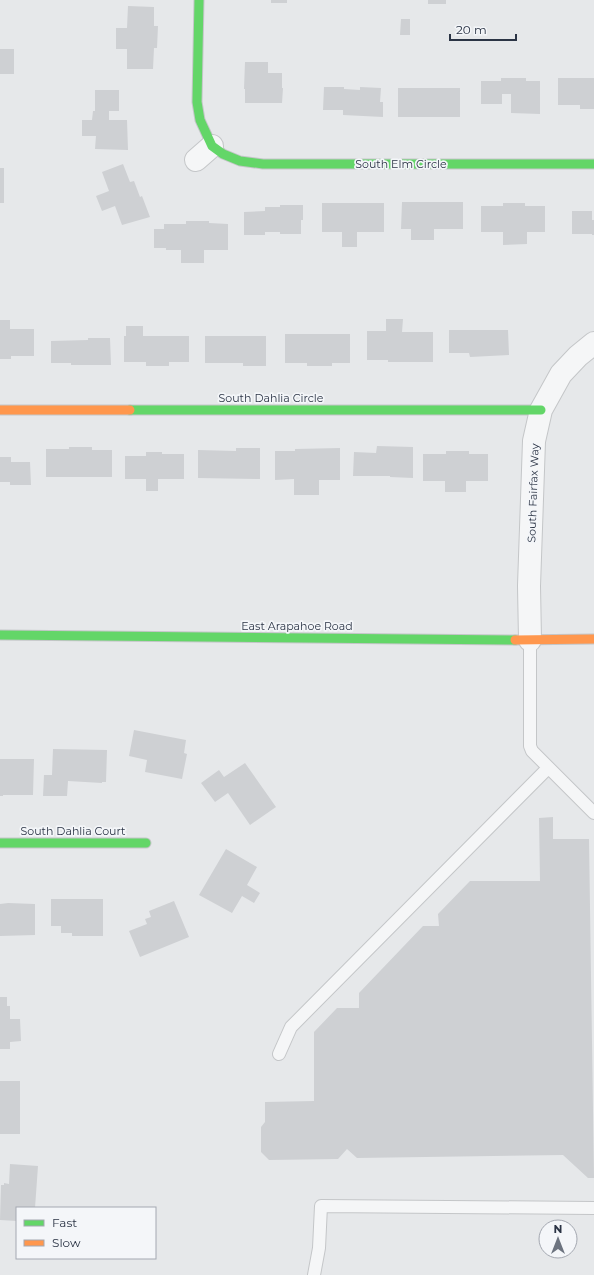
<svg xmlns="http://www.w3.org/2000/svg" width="594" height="1275" font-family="Montserrat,sans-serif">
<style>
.building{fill:#ced0d3}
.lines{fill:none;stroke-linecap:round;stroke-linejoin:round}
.lane-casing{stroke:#c4c6c8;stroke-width:14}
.street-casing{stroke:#c4c6c8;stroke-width:24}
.fast-casing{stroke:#c4c6c8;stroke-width:11}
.slow-casing{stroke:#c4c6c8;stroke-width:11}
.lane{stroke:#f5f6f7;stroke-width:12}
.street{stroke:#f5f6f7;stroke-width:22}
.fast{stroke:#63d668;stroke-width:9}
.slow{stroke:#ff974d;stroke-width:9}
.labels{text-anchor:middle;stroke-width:3.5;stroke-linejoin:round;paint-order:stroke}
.street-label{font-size:11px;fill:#2b3445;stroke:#f4f6f9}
</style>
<rect width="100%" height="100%" fill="#e6e8ea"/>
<path class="building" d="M271 0H287V3H271Z
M428 0H446V4H428Z
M128 6 154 7V26H158L157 48H154L153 69H127V49H116V28H127Z
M401 19H410V35H400Z
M0 49H14V74H0Z
M245 62H268V73H282V88H283L282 103H245V89H244Z
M501 78H526V81H540V114L511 113V94H502V104H481V81H501Z
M558 78H594V109H580V105H558Z
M324 87H344V89L360 90V87L381 88 380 102H383V117L343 115V110H323Z
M398 88H460V117H398Z
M95 90H119V111H109V120H127L128 150 95 149 96 136H82V120H92L93 111H95Z
M123 164 130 182 134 181 140 197 142 196 150 217 122 225 115 206 102 211 96 196 109 191 102 172Z
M0 168H4V203H0Z
M402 202H463V229H434V240H411V229H401Z
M322 203H384V232H357V247H342V232H322Z
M503 203H525V206H545V232H527V244L503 245V232H481V206H503Z
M280 205H303V220H301V234H280V232H265V235H244V212L265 211V207H280Z
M572 211H592V220H594V235H592V234H572Z
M186 221H209V223L228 224V250H204V263H181V250H166V248H154V229H164V224H186Z
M386 319H403L402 332H433V362H388V360H367V331H386Z
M0 320H10V329H34V356H11V359H0Z
M126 326H143V336H189V362H169V366H146V362H124V336H126Z
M449 330H508L509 355 470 357 469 353H449Z
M285 334H350V363H332V366H307V363H285Z
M205 336H266V366H243V363H205Z
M88 338H110L111 365H71V363H51V341L88 340Z
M377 446 413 447V478L390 477V476H353L354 452 376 453Z
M69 447H92V450H112V477H46V449H69Z
M236 448H260V479L198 478V450L236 451Z
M340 448V480H319V495H294V479L275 480V451H295V449Z
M446 451H469V454H488V481H466V492H445V481H423V454H446Z
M146 452H162V454H184V479H158V491H146V479H125V456H146Z
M0 457H11V462H30L31 485H10V482H0Z
M134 730 186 740 184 753 187 754 182 779 145 772 147 760 129 756Z
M53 749 107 750 106 782H102V783L68 781 67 796H43L44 775H52Z
M0 759H34L33 795H3V796H0Z
M245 763 276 807 250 825 228 793 215 802 201 783 219 770 224 777Z
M553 817V839H589L594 1178H588L563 1155 357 1158 347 1149 338 1159 269 1160 261 1152V1127L265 1122V1102L314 1101V1032L337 1008H359V993L423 926H439L438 914 470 881H540L539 818Z
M226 849 257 867 247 885 260 893 254 903 242 896 232 913 199 895Z
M51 899H103V936H72V933H61V926H51Z
M174 901 189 937 140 957 129 931 147 924 145 919 151 917 149 911Z
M8 903 35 904V935L0 936V904Z
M0 997H7V1006H10V1019H20L21 1041 10 1042V1049H0Z
M0 1081H20V1134H0Z
M10 1164 38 1166 35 1208H17V1221L0 1220 1 1185H4V1183L9 1184Z"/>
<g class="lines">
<g class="lane-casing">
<path id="lane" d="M530 640V746L532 751 594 813
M279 1054 291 1027 548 768
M314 1275 319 1248 321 1206 594 1208"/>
</g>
<g class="street-casing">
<path id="street" d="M196 160 212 146
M530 640 529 586 534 441 541 410 561 374 578 356 594 343"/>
</g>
<g class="fast-casing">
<path id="fast" d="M199 0 197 102 200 120 212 146 223 154 240 161 263 164H594
M130 410H541
M0 635 515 640
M0 843H146"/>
</g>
<g class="slow-casing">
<path id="slow" d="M0 410H130
M515 640 594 639"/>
</g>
<use href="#lane" class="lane"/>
<use href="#street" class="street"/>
<use href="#fast" class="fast"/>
<use href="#slow" class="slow"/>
</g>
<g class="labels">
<g class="street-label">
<text x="401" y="168">South Elm Circle</text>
<text x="271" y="402">South Dahlia Circle</text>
<text transform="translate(533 493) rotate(-88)" y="4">South Fairfax Way</text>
<text x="297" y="630">East Arapahoe Road</text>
<text x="73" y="835">South Dahlia Court</text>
</g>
</g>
<rect x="16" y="1207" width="140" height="52" fill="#f4f6f9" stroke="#a4a8b1"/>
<rect x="24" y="1220" width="20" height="6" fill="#63d668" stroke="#a4a8b1"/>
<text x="52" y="1227" font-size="12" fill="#2b3445">Fast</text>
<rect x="24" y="1240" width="20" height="6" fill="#ff974d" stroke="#a4a8b1"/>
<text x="52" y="1247" font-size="12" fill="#2b3445">Slow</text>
<g transform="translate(558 1239)"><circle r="19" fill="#f4f6f9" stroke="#a4a8b1"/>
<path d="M0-3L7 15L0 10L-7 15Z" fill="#6c737f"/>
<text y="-6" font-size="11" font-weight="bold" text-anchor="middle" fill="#2b3445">N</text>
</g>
<path d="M450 34v6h66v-6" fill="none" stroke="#2b3445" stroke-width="2"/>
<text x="456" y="34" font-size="12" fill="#2b3445" stroke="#f4f6f9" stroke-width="3" paint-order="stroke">20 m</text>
</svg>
